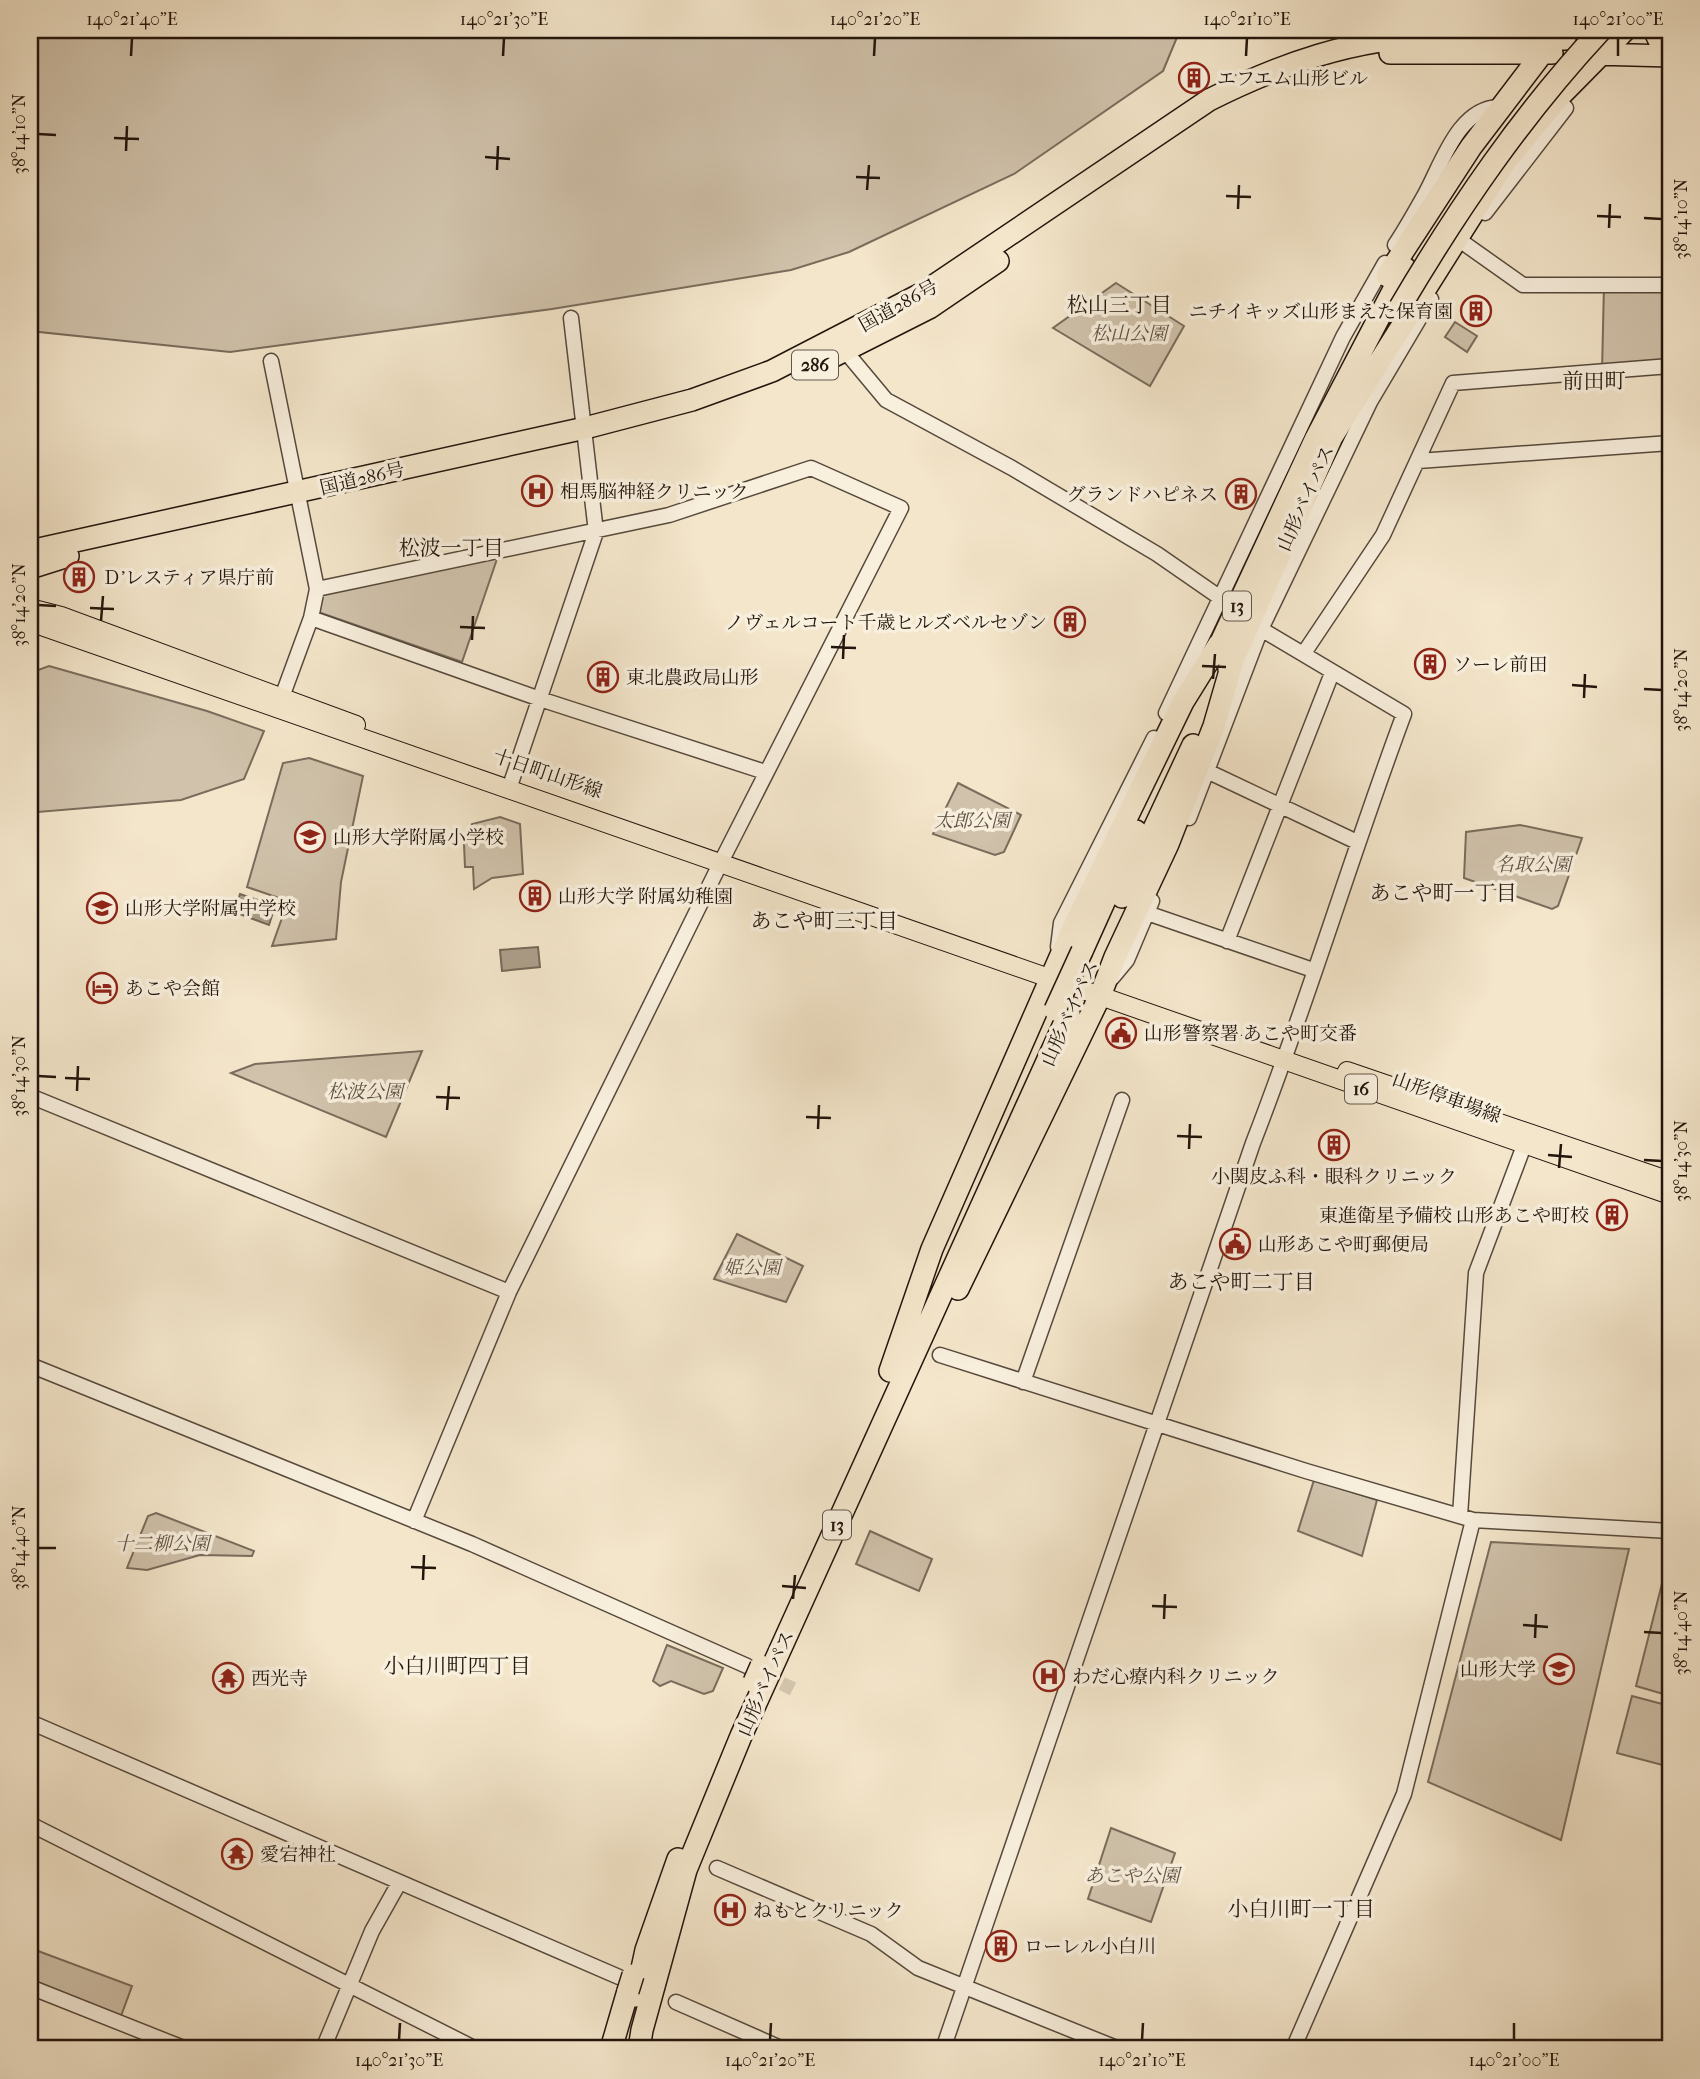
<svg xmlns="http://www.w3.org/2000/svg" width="1700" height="2079" font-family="'IM FELL French Canon','Noto Serif JP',serif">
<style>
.green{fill:#d0c2ab;stroke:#796c5c;stroke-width:2}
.water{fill:#ad9f8a;stroke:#756858;stroke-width:2}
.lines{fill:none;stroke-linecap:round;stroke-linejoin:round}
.minor-tunnel{stroke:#d4c7ae;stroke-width:14;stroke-dasharray:14 7;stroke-linecap:butt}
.minor-casing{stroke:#56493c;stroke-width:17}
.major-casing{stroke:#22150c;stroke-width:20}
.highway-casing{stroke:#22150c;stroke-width:24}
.minor{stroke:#f8efdd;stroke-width:14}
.major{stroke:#f4e6cb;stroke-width:18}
.highway{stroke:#f4e6cb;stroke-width:21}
.highway-bridge-casing{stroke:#22150c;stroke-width:24;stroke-linecap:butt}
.highway-bridge{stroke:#f4e6cb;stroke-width:21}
.ticks{fill:none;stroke:#22150c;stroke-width:2.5}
.labels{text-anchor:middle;stroke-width:7;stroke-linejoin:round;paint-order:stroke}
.shield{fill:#f8efdd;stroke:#62564b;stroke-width:2}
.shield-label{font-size:18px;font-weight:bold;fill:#22150c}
.poi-label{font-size:19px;fill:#22150c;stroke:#f8efdd;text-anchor:start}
.street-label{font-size:19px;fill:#22150c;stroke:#f8efdd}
.park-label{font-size:19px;font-style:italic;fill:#5f5244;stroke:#f8efdd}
.neighbourhood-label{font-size:21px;fill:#22150c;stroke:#f8efdd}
.neatline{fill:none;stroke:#22150c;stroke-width:2.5}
.ticks-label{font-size:18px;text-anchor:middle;fill:#22150c}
</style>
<rect width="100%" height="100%" fill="#f4e6cb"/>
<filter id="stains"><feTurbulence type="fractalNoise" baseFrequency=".00286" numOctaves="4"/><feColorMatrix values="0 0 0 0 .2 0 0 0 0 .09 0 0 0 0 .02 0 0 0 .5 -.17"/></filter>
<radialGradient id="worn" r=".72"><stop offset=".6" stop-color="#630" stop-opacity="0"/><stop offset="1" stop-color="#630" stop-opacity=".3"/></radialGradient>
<path class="green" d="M30 30H1180L1163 71 1014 174 849 252 791 270 552 309 230 352 30 331Z
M1116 283 1184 326 1150 386 1053 328Z
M1604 285H1670V365L1602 371Z
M1455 322 1477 336 1467 352 1445 337Z
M498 556 462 662 318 612 322 594Z
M49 666 207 711 264 731 244 779 181 800 38 812 30 748V673Z
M309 758 363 776 341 882 336 939 272 946 288 901 247 887 283 763Z
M958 783 1021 815 1004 852 995 855 933 834Z
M500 817 520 824 523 874 492 878 474 889 473 867H465L464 844 472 824Z
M1520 825 1582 838 1558 906 1552 909 1464 878 1466 832Z
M422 1051 386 1137 231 1073 255 1064Z
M737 1234 803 1266 786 1302 714 1279Z
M1314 1480 1377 1500 1362 1556 1298 1531Z
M156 1513 254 1551 252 1556 200 1555 147 1570 127 1568 148 1516Z
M870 1531 932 1559 919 1591 856 1564Z
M1491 1542 1629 1549 1561 1840 1428 1782Z
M1669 1556H1670V1696L1636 1686Z
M667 1645 723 1668 713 1691 704 1694 671 1681 660 1686 653 1681Z
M1632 1696 1670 1706V1767L1617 1753Z
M1111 1828 1175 1853 1151 1922 1088 1899Z
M30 1948 132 1986 121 2016 30 1982Z"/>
<path class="water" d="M240 894 275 906 269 925 234 912Z
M538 947 540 967 502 971 500 950Z"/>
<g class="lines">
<path class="minor-tunnel" d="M763 1674 793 1689"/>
<g class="minor-casing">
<path id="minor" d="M1485 213 1566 108 1557 99
M1465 244 1523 285H1670
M1395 245C1405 230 1414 214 1423 198 1441 167 1457 108 1499 107
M841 346 886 400 1012 468 1157 554 1222 599
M271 361 317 589 311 618 282 697
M1418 461 1670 443
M317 589 669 515 811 468 901 508 720 864 509 1292 414 1521
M311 618 540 699 765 772
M1304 653 1383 535 1453 383 1670 366
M1166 713 1343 337 1385 263
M1209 772 1357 842
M511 783 596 532 571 318
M1189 818 1261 629 1370 402 1431 299
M1147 913 1313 970
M1227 941 1332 673
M1058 947 1061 923 1154 738
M1112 978 1127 960 1152 901
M30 1096 509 1292
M940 1355 1306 1471 1473 1520 1670 1531
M30 1365 472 1544 747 1666
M1023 1382 1122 1100
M1460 1516 1476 1273 1528 1135
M30 1722 619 1977
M30 1824 476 2049
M717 1868 871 1934 918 1968 1119 2049
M30 1987 186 2049
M676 2002 783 2049
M323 2049 372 1931 399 1883
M943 2049 1253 1143C1308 1002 1351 856 1404 714L1261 629
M1293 2049 1404 1794 1473 1520"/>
</g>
<g class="major-casing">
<path id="major" d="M30 608 61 616 356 725
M30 622 1670 1195
M1347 1071 1670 1181"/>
</g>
<g class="highway-casing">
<path id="highway" d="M1654 30 1659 40 1666 44
M1390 53H1552
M1595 54 1670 56
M1387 276 1471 147 1547 47
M820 363 929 308 998 261
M1332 437 1506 161 1557 99 1625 30
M30 551 585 428 692 400 772 371 923 293 1209 100C1281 64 1354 38 1435 36 1479 34 1522 39 1565 39
M30 568 68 556
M1215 655 1316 438 1405 268
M1229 669 1331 439
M1122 897 1193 745
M1082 951 1136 831
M958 1289 1100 996 1115 957 1168 844 1214 726 1234 657
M890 1371 932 1249 1072 930 1183 702 1219 644
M636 1996 646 1950 678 1859
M611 2049 628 1991
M639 2049 642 2030 686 1870 741 1736 1069 1013"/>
</g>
<use href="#minor" class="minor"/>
<use href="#major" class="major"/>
<use href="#highway" class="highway"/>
<g class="highway-bridge-casing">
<path id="highway-bridge" d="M1400 307C1459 207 1522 115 1601 30
M1055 1010 1082 951
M754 1682 761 1666
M628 1991 633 1975"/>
</g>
<use href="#highway-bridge" class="highway-bridge"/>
</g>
<path class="ticks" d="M131 56 132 38M503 56 504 38M874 56 875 38M1246 56 1247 38M1618 56V38M38 134 56 135M114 138 139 139M126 151 127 126M485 157 510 159M497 170 498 146M856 177 880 178M867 190 869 165M1226 196 1251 197M1238 209 1239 185M1597 216 1621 217M1644 218 1662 219M1609 228 1610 204M38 605 56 606M90 608 114 609M101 621 103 596M460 627 485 628M472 640 473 616M831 647 856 648M843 659 844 635M1202 666 1226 667M1213 679 1215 654M1572 685 1597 687M1644 689 1662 690M1584 698 1585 674M38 1076 56 1077M65 1078 90 1079M77 1091 78 1066M436 1097 460 1098M447 1110 449 1086M806 1117 831 1118M818 1129 819 1105M1177 1136 1202 1137M1189 1149 1190 1124M1548 1155 1572 1157M1644 1160 1662 1161M1559 1168 1561 1144M38 1548H56M411 1567 436 1568M423 1580 424 1555M782 1586 806 1588M793 1599 795 1575M1152 1606 1177 1607M1164 1619 1165 1594M1523 1625 1548 1627M1644 1632 1662 1633M1535 1638 1536 1614M399 2040 400 2023M770 2040 771 2023M1142 2040 1143 2023M1514 2040V2023"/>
<defs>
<g id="building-ring" transform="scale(1.575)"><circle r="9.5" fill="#f8efdd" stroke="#8f2418" stroke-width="1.5"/><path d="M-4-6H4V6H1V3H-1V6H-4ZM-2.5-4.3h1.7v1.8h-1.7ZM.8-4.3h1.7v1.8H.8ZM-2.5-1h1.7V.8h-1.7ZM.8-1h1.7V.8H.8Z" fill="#8f2418"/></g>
<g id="hospital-ring" transform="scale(1.575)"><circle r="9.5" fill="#f8efdd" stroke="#8f2418" stroke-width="1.5"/><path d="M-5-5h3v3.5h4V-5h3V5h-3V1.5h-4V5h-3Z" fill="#8f2418"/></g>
<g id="school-ring" transform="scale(1.575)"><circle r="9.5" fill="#f8efdd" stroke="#8f2418" stroke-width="1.5"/><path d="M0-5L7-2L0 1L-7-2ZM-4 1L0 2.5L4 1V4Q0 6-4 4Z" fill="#8f2418"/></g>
<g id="hotel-ring" transform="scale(1.575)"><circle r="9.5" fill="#f8efdd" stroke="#8f2418" stroke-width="1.5"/><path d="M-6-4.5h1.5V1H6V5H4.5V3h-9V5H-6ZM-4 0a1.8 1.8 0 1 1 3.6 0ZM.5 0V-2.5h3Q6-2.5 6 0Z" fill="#8f2418"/></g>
<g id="civic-ring" transform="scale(1.575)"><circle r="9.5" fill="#f8efdd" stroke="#8f2418" stroke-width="1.5"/><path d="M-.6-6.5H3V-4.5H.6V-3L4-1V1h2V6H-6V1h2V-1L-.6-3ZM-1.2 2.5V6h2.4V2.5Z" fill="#8f2418"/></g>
<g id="university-ring" transform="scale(1.575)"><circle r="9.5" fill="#f8efdd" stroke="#8f2418" stroke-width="1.5"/><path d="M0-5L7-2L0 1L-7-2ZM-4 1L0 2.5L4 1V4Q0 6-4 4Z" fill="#8f2418"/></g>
<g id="temple-ring" transform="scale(1.575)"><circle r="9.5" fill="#f8efdd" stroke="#8f2418" stroke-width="1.5"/><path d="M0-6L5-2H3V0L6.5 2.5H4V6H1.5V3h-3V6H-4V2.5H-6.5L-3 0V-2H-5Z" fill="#8f2418"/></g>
</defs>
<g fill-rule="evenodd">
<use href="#building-ring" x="1194" y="78"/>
<use href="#building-ring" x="1476" y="311"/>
<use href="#hospital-ring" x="537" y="491"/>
<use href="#building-ring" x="1241" y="494"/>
<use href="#building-ring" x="79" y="577"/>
<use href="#building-ring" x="1070" y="622"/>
<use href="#building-ring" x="1430" y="664"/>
<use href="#building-ring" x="603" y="677"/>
<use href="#school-ring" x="310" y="837"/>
<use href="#building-ring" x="535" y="896"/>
<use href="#school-ring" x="102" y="908"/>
<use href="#hotel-ring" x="102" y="988"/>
<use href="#civic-ring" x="1121" y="1033"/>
<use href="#building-ring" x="1334" y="1145"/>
<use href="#building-ring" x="1612" y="1215"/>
<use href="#civic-ring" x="1235" y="1244"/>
<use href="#university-ring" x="1559" y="1669"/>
<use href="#hospital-ring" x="1049" y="1676"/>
<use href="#temple-ring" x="228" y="1678"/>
<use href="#temple-ring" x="237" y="1854"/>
<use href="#hospital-ring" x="730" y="1910"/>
<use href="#building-ring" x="1001" y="1946"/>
</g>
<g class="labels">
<g class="shield">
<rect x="792" y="350.5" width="46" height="29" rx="5"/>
<rect x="1223" y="591.5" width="28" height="29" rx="5"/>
<rect x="1345" y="1074.5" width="32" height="29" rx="5"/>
<rect x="823" y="1510.5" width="28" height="29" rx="5"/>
</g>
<g class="shield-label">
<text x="815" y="371">286</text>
<text x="1237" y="612">13</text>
<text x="1361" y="1095">16</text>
<text x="837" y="1531">13</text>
</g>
<g class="poi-label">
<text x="1217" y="85">エフエム山形ビル</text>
<text x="1453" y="318" text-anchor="end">ニチイキッズ山形まえた保育園</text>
<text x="560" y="498">相馬脳神経クリニック</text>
<text x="1218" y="501" text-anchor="end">グランドハピネス</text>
<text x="102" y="584">Ｄ’レスティア県庁前</text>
<text x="1047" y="629" text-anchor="end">ノヴェルコート千歳ヒルズベルセゾン</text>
<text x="1453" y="671">ソーレ前田</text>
<text x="626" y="684">東北農政局山形</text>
<text x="333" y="844">山形大学附属小学校</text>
<text x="558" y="903">山形大学 附属幼稚園</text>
<text x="125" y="915">山形大学附属中学校</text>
<text x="125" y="995">あこや会館</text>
<text x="1144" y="1040">山形警察署 あこや町交番</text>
<text x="1334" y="1183" text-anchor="middle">小関皮ふ科・眼科クリニック</text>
<text x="1589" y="1222" text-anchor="end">東進衛星予備校 山形あこや町校</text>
<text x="1258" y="1251">山形あこや町郵便局</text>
<text x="1536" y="1676" text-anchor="end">山形大学</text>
<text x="1072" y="1683">わだ心療内科クリニック</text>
<text x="251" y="1685">西光寺</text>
<text x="260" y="1861">愛宕神社</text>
<text x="753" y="1917">ねもとクリニック</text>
<text x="1024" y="1953">ローレル小白川</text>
</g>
<g class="street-label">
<text transform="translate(898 305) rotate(-29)" y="7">国道286号</text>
<text transform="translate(362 478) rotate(-13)" y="7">国道286号</text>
<text transform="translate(1305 498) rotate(-66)" y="7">山形バイパス</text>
<text transform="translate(548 773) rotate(19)" y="7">十日町山形線</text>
<text transform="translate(1069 1013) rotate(-66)" y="7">山形バイパス</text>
<text transform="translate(1447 1097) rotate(20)" y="7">山形停車場線</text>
<text transform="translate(765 1683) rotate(-66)" y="7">山形バイパス</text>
</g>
<g class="park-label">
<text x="1129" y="340">松山公園</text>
<text x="972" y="827">太郎公園</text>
<text x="1533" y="871">名取公園</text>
<text x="365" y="1098">松波公園</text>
<text x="752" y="1274">姫公園</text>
<text x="162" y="1550">十二柳公園</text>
<text x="1132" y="1882">あこや公園</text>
</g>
<g class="neighbourhood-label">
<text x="1119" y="312">松山三丁目</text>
<text x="1594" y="388">前田町</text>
<text x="451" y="555">松波一丁目</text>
<text x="1443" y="900">あこや町一丁目</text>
<text x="824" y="928">あこや町三丁目</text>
<text x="1241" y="1289">あこや町二丁目</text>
<text x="457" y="1673">小白川町四丁目</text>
<text x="1301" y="1916">小白川町一丁目</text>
</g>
</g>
<rect width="1700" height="2079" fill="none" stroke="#f4e6cb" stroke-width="77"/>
<rect x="38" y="38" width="1624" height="2002" class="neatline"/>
<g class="ticks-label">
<text x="132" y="25">140°21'40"E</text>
<text x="504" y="25">140°21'30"E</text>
<text x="875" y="25">140°21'20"E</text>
<text x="1247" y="25">140°21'10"E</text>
<text x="1618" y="25">140°21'00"E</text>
<text transform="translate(19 134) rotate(-90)" y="6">38°14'10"N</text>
<text transform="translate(1681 219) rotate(-90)" y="6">38°14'10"N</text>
<text transform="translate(19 605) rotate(-90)" y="6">38°14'20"N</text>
<text transform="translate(1681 690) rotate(-90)" y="6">38°14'20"N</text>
<text transform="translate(19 1076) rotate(-90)" y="6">38°14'30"N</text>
<text transform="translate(1681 1161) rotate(-90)" y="6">38°14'30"N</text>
<text transform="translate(19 1548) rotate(-90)" y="6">38°14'40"N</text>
<text transform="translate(1681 1633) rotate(-90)" y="6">38°14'40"N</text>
<text x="399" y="2066">140°21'30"E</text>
<text x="770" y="2066">140°21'20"E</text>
<text x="1142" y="2066">140°21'10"E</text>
<text x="1514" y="2066">140°21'00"E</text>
</g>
<rect width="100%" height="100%" filter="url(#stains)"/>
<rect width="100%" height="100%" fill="url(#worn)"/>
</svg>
